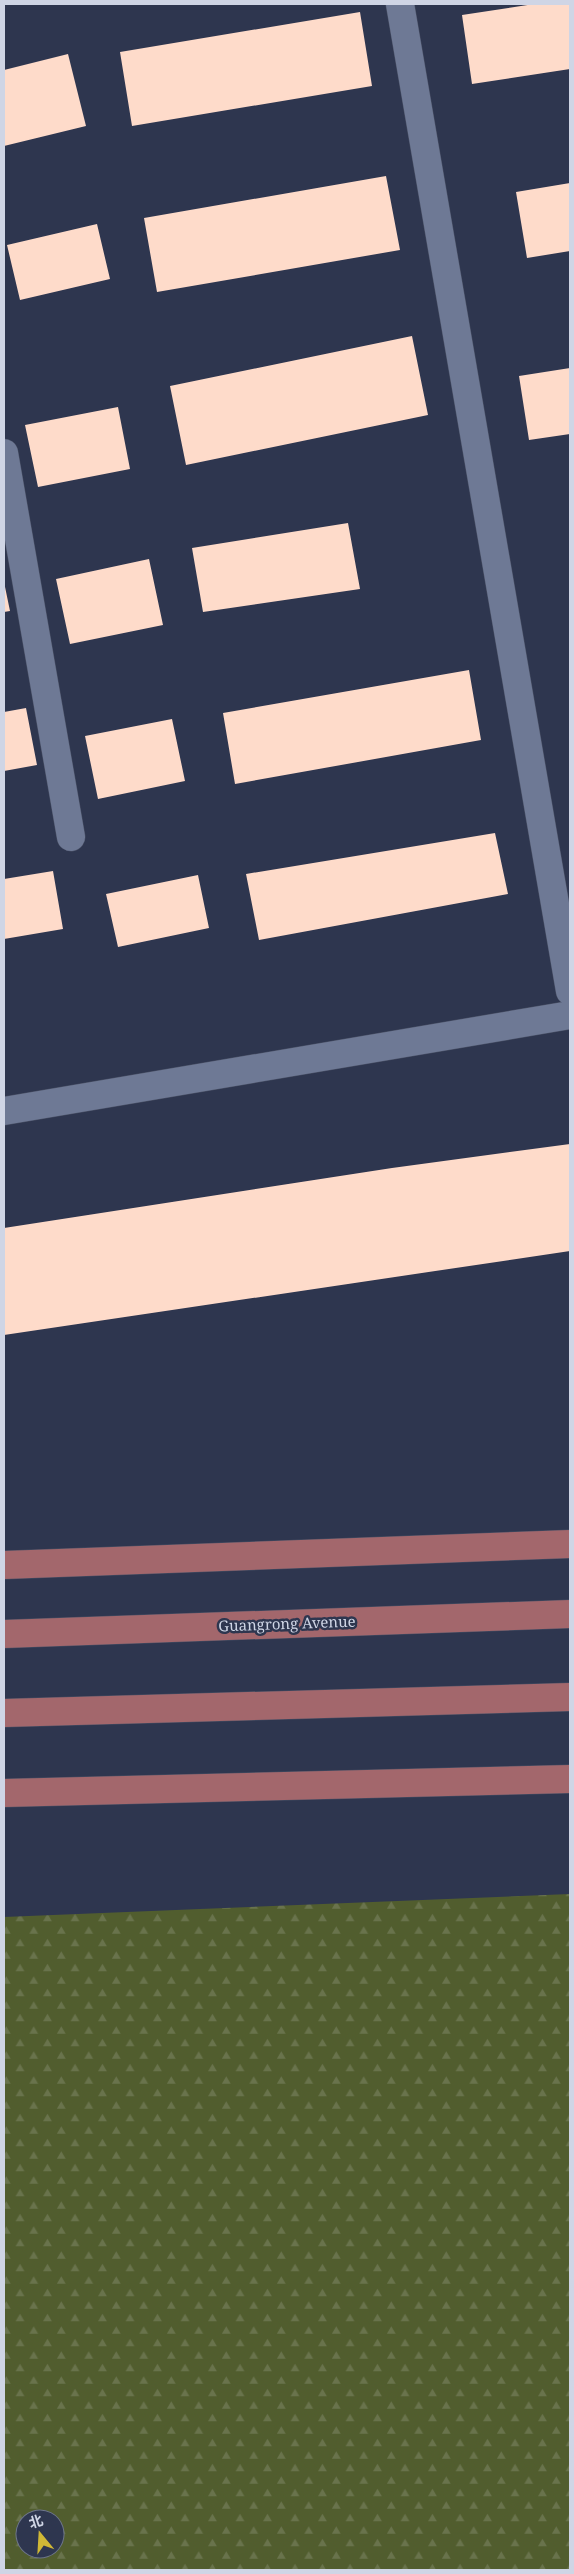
<svg xmlns="http://www.w3.org/2000/svg" width="574" height="2574" font-family="'Noto Serif','Noto Sans SC',serif">
<style>
.forest{fill:url(#forest-firs);fill-rule:evenodd}
.building{fill:#fedbca}
.lines{fill:none;stroke-linecap:round;stroke-linejoin:round}
.minor-casing{stroke:#4a5166;stroke-width:29}
.major-casing{stroke:#4a5166;stroke-width:29}
.minor{stroke:#6e7995;stroke-width:28}
.major{stroke:#a3676c;stroke-width:28}
.labels{text-anchor:middle;stroke-width:5;stroke-linejoin:round;paint-order:stroke}
.street-label{font-size:15px;fill:#cfd5e5;stroke:#2e364f}
</style>
<defs>
<pattern id="forest-firs" width="22" height="20" patternUnits="userSpaceOnUse" patternTransform="scale(1.25)"><rect width="22" height="20" fill="#515d2e"/><path d="M5 1l3.5 6h-7zM16 11l3.5 6h-7z" fill="#69734c"/></pattern>
</defs>
<rect width="100%" height="100%" fill="#2e364f"/>
<path class="forest" d="M570 1894V2570H4V1917ZM25 2519H55V2549H25Z"/>
<path class="building" d="M534 4H570V69L472 84 462 15Z
M360 12 372 86 132 126 120 52Z
M68 54 86 126 4 146V70Z
M386 176 400 250 157 292 144 218Z
M570 183V251L527 258 516 192Z
M97 224 110 279 20 300 7 245Z
M412 336 428 415 186 465 170 386Z
M570 368V434L529 440 519 376Z
M118 407 130 469 38 487 25 425Z
M348 523 360 589 203 612 192 548Z
M149 559 163 625 70 644 56 579Z
M4 582 10 611 4 612Z
M469 670 481 740 235 784 223 713Z
M26 708 37 765 4 771V712Z
M172 719 185 781 98 799 85 736Z
M495 833 508 894 259 940 246 874Z
M53 871 63 929 4 939V879Z
M198 875 209 928 118 947 106 894Z
M570 1144V1251L4 1335V1228L392 1168Z"/>
<g class="lines">
<g class="minor-casing">
<path id="minor" d="M400 4 570 991
M4 453 71 837
M4 1111 570 1015"/>
</g>
<g class="major-casing">
<path id="major" d="M4 1565 570 1544
M4 1634 570 1614
M4 1713 570 1697
M4 1793 570 1779"/>
</g>
<use href="#minor" class="minor"/>
<use href="#major" class="major"/>
</g>
<g class="labels">
<g class="street-label">
<text transform="translate(287 1624) rotate(-2)" y="5">Guangrong Avenue</text>
</g>
</g>
<rect width="574" height="2574" fill="none" stroke="#cfd5e5" stroke-width="10"/>
<g transform="translate(40 2534) rotate(342)"><circle r="24" fill="#2e364f" stroke="#6e768b"/>
<path d="M0-4L9 19L0 12L-9 19Z" fill="#d0b836"/>
<text y="-8" font-size="14" font-weight="bold" text-anchor="middle" fill="#cfd5e5">北</text>
</g>
</svg>
